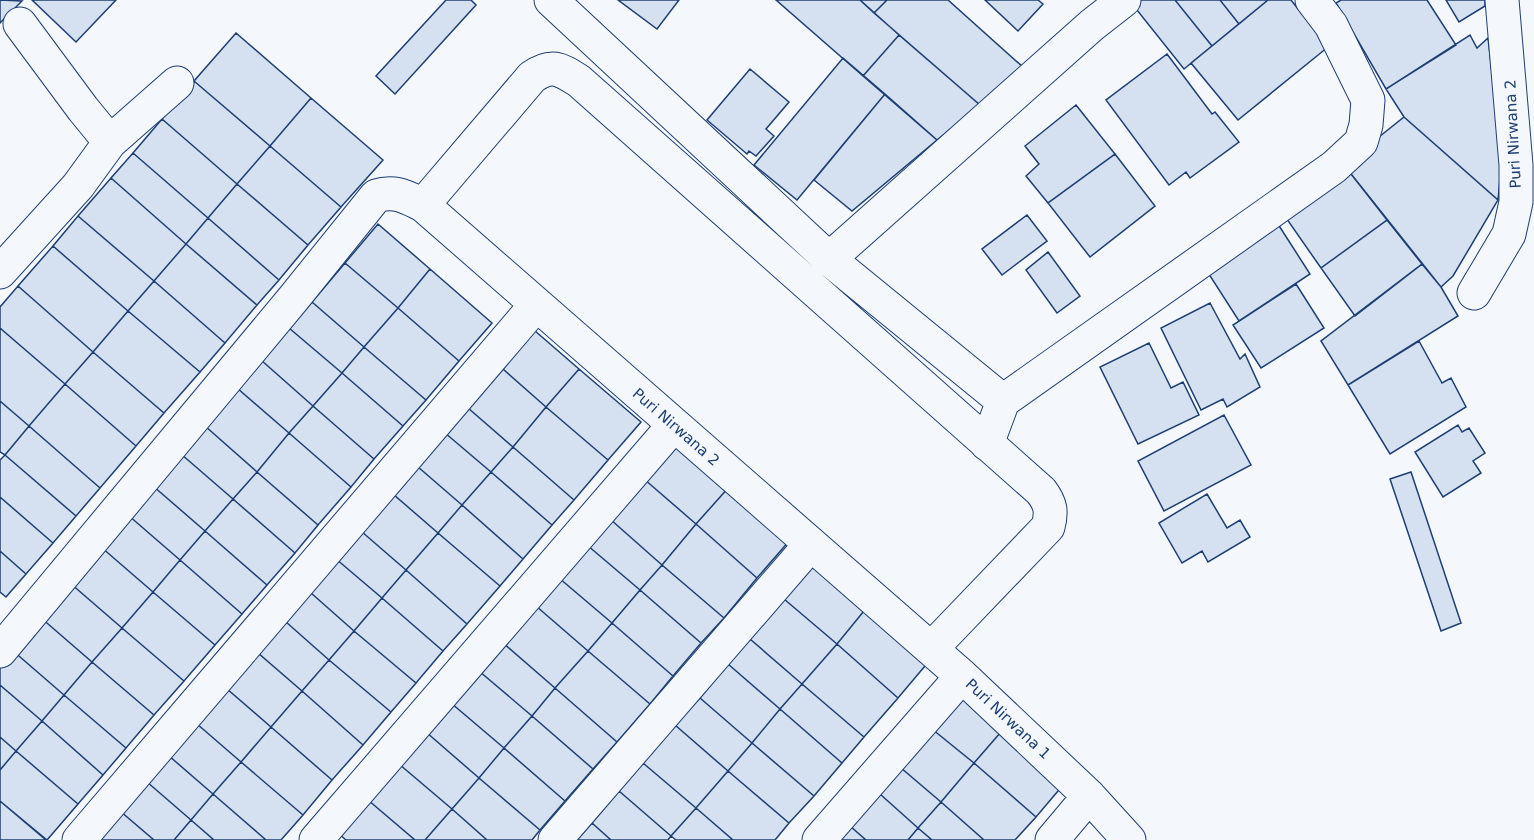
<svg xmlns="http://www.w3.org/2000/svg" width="1534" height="840" font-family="'DejaVu Sans',sans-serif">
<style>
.building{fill:#d5e0f0;stroke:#1d3f73;stroke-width:1.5}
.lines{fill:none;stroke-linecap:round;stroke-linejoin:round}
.minor-casing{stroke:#1d3f73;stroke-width:35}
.minor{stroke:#f4f7fb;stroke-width:33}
.labels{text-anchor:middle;stroke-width:4.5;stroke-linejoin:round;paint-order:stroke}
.street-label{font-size:15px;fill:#1d3f73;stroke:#f4f7fb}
</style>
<rect width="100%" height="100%" fill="#f4f7fb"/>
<path class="building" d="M0 0 22 1 0 23Z
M32 0H116L76 42Z
M446 0H471L476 5 395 94 376 76Z
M618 0H679L657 29Z
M776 0H860L899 35 863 76Z
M860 0H887L874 13Z
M887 0H948L1024 68 980 105 874 13Z
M985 0H1038L1043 4 1018 31Z
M1129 0H1175L1212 46 1184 69Z
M1175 0H1220L1239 24 1212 46Z
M1220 0H1268L1239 24Z
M1268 0H1291L1328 47 1238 120 1191 63Z
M1341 0H1427L1456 45 1386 89 1336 3Z
M1446 0H1485V6L1459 22Z
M236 33 311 98 270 146 194 81Z
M899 35 980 105 937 140 863 76Z
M1470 35 1477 48 1488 38 1502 158 1498 200 1404 117 1386 89Z
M1167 54 1212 114 1215 112 1239 142 1190 178 1186 172 1169 185 1106 100Z
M843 58 885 94 797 200 754 165Z
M750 69 789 102 766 129 774 136 756 156 749 151 747 154 707 120Z
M194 81 270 146 237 184 162 119Z
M885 94 937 140 852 211 814 180Z
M311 98 383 160 341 207 270 146Z
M1076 105 1115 154 1048 203 1026 176 1039 164 1025 146Z
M1404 117 1498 200 1453 276 1441 287 1344 165Z
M162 119 237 184 208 218 133 153Z
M270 146 341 207 308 245 237 184Z
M133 153 208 218 186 244 111 178Z
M1115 154 1155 206 1090 257 1048 203Z
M1344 165 1387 220 1321 268 1284 215Z
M111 178 186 244 154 281 78 216Z
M237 184 308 245 279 280 208 218Z
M1027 215 1047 241 1002 275 982 249Z
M78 216 154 281 128 311 53 246Z
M208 218 279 280 257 305 186 244Z
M1387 220 1422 264 1355 316 1321 268Z
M1276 221 1310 274 1239 321 1205 268Z
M378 224 430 269 398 308 345 263Z
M186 244 257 305 225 343 154 281Z
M53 246 128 311 93 352 18 286Z
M1048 252 1080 296 1057 313 1026 270Z
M345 263 398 308 364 347 312 302Z
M1422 264 1441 287 1458 316 1348 385 1321 341Z
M430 269 492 323 459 361 398 308Z
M154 281 225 343 200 372 128 311Z
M1296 284 1324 328 1261 368 1233 325Z
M18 286 93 352 65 384 0 328V307Z
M312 302 364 347 342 373 289 328Z
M1210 303 1240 359 1245 354 1260 387 1227 407 1223 399 1201 410 1161 328Z
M398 308 459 361 426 400 364 347Z
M128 311 200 372 164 413 93 352Z
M527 324 579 369 546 407 495 362Z
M0 328 65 384 29 426 0 401Z
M289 328 342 373 313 406 261 360Z
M1419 341 1442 383 1451 378 1466 407 1390 454 1348 385Z
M1149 343 1171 388 1183 382 1199 415 1138 444 1100 367Z
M364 347 426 400 403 426 342 373Z
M93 352 164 413 136 446 65 384Z
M261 360 313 406 289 433 237 388Z
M495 362 546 407 513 447 460 401Z
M579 369 641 422 608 460 546 407Z
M342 373 403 426 374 459 313 406Z
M65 384 136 446 100 488 29 426Z
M237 388 289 433 257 472 205 426Z
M0 401 29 426 5 455 0 452Z
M460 401 513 447 491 472 438 427Z
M313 406 374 459 351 487 289 433Z
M546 407 608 460 574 500 513 447Z
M1224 415 1251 465 1164 511 1138 461Z
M1458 425 1462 432 1469 428 1485 453 1473 461 1481 473 1443 497 1415 452Z
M29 426 100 488 76 516 5 455Z
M205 426 257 472 233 499 181 454Z
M438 427 491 472 462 505 410 460Z
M289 433 351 487 318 525 257 472Z
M677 442 729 487 696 524 644 479Z
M513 447 574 500 552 525 491 472Z
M181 454 233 499 205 531 153 486Z
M5 455 76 516 53 543 0 497V460Z
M410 460 462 505 438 533 386 488Z
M257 472 318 525 295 553 233 499Z
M491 472 552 525 523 559 462 505Z
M1411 472 1461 623 1441 631 1390 479Z
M644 479 696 524 662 565 610 519Z
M153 486 205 531 180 560 128 515Z
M729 487 790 540 757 578 696 524Z
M386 488 438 533 406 570 354 525Z
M1207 494 1227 528 1240 520 1250 537 1208 562 1202 551 1182 563 1159 523Z
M0 497 53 543 26 574 0 551Z
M233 499 295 553 267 585 205 531Z
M462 505 523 559 500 586 438 533Z
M128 515 180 560 153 592 101 547Z
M610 519 662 565 640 590 587 545Z
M696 524 757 578 724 618 662 565Z
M354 525 406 570 382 598 329 553Z
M205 531 267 585 242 614 180 560Z
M438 533 500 586 467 624 406 570Z
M587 545 640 590 612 623 559 578Z
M101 547 153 592 122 628 70 583Z
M0 551 26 574 6 597 0 592Z
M329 553 382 598 354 631 302 585Z
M180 560 242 614 215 645 153 592Z
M817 561 868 606 837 644 784 599Z
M662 565 724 618 701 643 640 590Z
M406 570 467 624 443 651 382 598Z
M559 578 612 623 588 651 536 606Z
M70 583 122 628 92 662 40 617Z
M302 585 354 631 329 660 277 614Z
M640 590 701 643 673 676 612 623Z
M153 592 215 645 184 681 122 628Z
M382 598 443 651 416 683 354 631Z
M784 599 837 644 802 684 750 639Z
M536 606 588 651 555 688 503 643Z
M868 606 930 660 898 698 837 644Z
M277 614 329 660 302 691 250 646Z
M40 617 92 662 64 695 12 650Z
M612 623 673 676 650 704 588 651Z
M122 628 184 681 154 715 92 662Z
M354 631 416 683 391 712 329 660Z
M750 639 802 684 780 709 728 664Z
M503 643 555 688 532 716 479 671Z
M837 644 898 698 864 737 802 684Z
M250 646 302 691 271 727 219 682Z
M12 650 64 695 42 721 0 685V664Z
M588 651 650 704 617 742 555 688Z
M329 660 391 712 363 745 302 691Z
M92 662 154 715 126 748 64 695Z
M728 664 780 709 752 743 700 698Z
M479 671 532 716 504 748 451 703Z
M219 682 271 727 241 762 189 717Z
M802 684 864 737 842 763 780 709Z
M962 684 1007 725 974 763 927 725Z
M0 685 42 721 16 751 0 737Z
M555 688 617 742 593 769 532 716Z
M302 691 363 745 332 780 271 727Z
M64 695 126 748 103 775 42 721Z
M700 698 752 743 728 771 675 725Z
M451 703 504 748 479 778 426 732Z
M780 709 842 763 814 796 752 743Z
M532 716 593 769 565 801 504 748Z
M189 717 241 762 213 794 161 749Z
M42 721 103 775 78 804 16 751Z
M675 725 728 771 696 808 643 763Z
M927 725 974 763 941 802 894 762Z
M1007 725 1069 778 1036 817 974 763Z
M271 727 332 780 303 815 241 762Z
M426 732 479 778 452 809 399 764Z
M0 737 16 751 0 770Z
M752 743 814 796 789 823 728 771Z
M504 748 565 801 540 830 479 778Z
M161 749 213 794 191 820 139 775Z
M16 751 78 804 47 840 0 801V770Z
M241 762 303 815 281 840H266L213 794Z
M894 762 941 802 918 828 871 786Z
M643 763 696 808 671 836 619 791Z
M974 763 1036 817 1015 840H984L941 802Z
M399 764 452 809 425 840H415L368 800Z
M728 771 789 823 775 840H733L696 808Z
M139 775 191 820 174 840H154L113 805Z
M479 778 540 830 532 840H487L452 809Z
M871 786 918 828 908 840H866L842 819Z
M619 791 671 836 668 840H611L592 823Z
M213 794 266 840H214L191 820Z
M368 800 415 840H346L339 834Z
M0 801 46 840H0Z
M941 802 984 840H932L918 828Z
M113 805 154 840H83Z
M696 808 733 840H676L671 836Z
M452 809 487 840H425Z
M842 819 866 840H825Z
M191 820 214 840H174Z
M592 823 611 840H577Z
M918 828 932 840H908Z"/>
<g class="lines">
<g class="minor-casing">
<path id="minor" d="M551 0 829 259 1003 401 987 444
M110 142 177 83
M423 205 532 77C552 63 560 69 579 81L1041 491C1051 504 1052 512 1048 527L931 649
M829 259 1092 25 1124 0
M0 272 78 186 110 142 83 109 20 24
M1474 293 1509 234 1516 202V165L1502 0
M1003 401 1334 167 1361 142 1366 125 1368 100 1331 25 1312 0
M0 651 293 299 376 196C395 190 406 197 423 205L962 676 1089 796 1129 840
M79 840 536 305
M316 840 674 425
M555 840 811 544
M819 840 962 676
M1052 840 1089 796"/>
</g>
<use href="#minor" class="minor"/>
</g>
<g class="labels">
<g class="street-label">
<text transform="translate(1513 134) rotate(-93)" y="5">Puri Nirwana 2</text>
<text transform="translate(676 427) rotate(41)" y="5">Puri Nirwana 2</text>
<text transform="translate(1008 719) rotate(43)" y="5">Puri Nirwana 1</text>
</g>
</g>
</svg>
